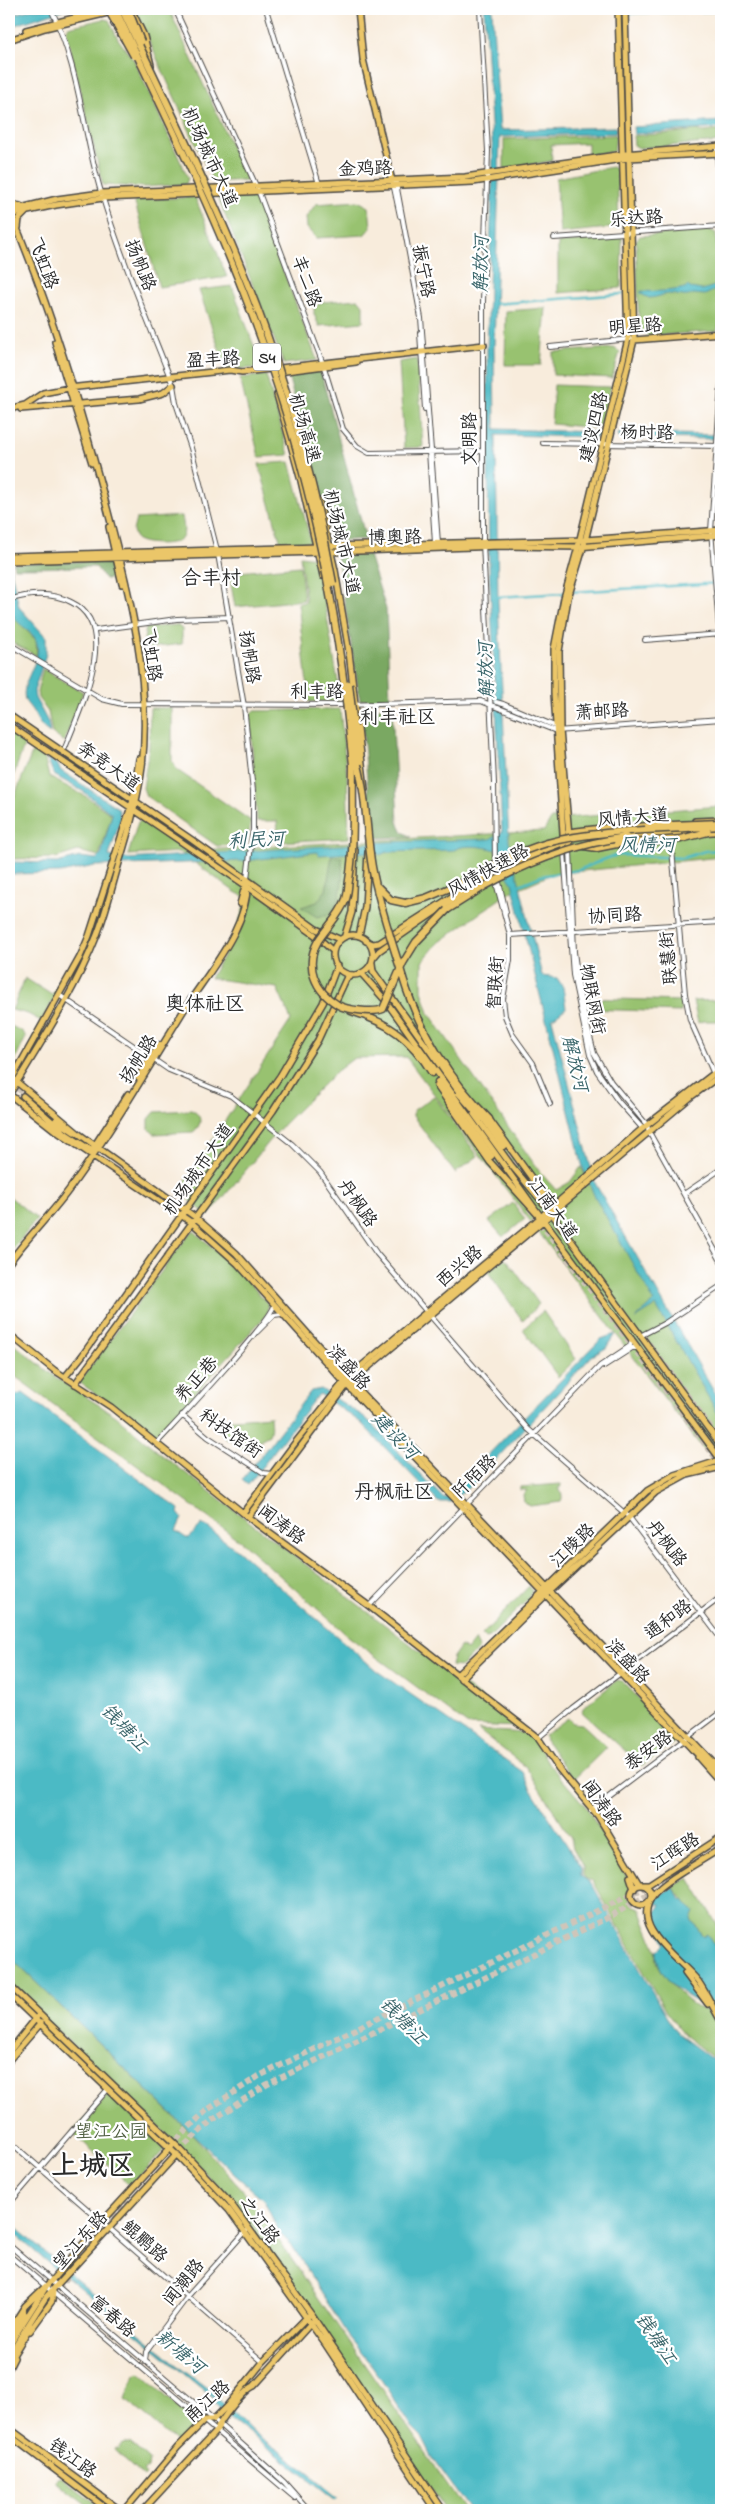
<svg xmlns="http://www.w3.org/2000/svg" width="730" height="2519" font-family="'Indie Flower','LXGW WenKai TC',sans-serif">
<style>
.green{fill:#98c26f;stroke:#62764d}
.forest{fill:#7aa862;stroke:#526a46}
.water{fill:#4cbac5;stroke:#3c7278}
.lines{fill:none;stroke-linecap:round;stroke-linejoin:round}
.canal{stroke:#4cbac5;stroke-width:2.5}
.major-tunnel{stroke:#cfc5b9;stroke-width:5;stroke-dasharray:5 2.5;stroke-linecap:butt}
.highway-tunnel{stroke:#cfc5b9;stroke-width:6;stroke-dasharray:6 3;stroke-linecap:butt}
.minor-casing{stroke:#4a4846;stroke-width:6}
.major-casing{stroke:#4a4846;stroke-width:8}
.highway-casing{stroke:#4a4846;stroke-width:9}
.minor{stroke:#fff;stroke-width:4}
.major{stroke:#ebc669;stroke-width:5}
.highway{stroke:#ebc669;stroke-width:6}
.minor-bridge-casing{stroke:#4a4846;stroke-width:6;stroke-linecap:butt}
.highway-bridge-casing{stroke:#4a4846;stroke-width:9;stroke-linecap:butt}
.minor-bridge{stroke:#fff;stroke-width:4}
.highway-bridge{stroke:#ebc669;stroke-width:6}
.labels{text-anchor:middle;stroke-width:4.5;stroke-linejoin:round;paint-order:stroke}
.shield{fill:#fff;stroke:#6b6b6b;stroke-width:1}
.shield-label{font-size:16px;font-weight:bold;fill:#2b2b2b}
.street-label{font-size:18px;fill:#2b2b2b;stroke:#fff}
.park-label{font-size:18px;fill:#516043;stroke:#fff}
.water-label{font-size:19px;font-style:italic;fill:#386469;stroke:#fff}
.neighbourhood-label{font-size:19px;fill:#2b2b2b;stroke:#fff}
.quarter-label{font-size:20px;fill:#2b2b2b;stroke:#fff}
.town-label{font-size:28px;font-weight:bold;fill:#2b2b2b;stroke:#fff}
</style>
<rect width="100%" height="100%" fill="#fff"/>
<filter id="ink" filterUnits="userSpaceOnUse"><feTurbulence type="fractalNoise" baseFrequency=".02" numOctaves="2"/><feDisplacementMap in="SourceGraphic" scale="10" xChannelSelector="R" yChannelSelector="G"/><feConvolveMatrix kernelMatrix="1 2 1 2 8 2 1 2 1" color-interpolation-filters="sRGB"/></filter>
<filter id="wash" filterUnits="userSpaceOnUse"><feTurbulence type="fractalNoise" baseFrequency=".0096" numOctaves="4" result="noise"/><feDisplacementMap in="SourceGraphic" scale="20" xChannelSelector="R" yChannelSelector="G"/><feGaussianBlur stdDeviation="1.12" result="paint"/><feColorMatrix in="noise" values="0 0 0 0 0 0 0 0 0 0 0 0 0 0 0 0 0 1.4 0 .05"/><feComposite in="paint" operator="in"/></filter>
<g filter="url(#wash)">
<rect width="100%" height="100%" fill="#f8ecdc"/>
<path class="green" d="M169 9 247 180 213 182 135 10Z
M104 19 109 20 118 39 134 60 188 178 186 184 145 187 103 185 66 31 68 27Z
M695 130 704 132 721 130V142L639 148 634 145 633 136C655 134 674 134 695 130Z
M616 135 614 151 588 155V143L551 145 552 161 504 169V139Z
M612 167 617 170 619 227 560 233 556 178Z
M217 195 255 196 317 360 284 364Z
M195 197 227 277 159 287 134 200Z
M358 201 369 207 371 227 364 235 316 238 307 228 306 217 316 204Z
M710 230 716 233 720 322 717 331 647 336 639 328 636 240 640 236Z
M622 237 621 288 558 293V243Z
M232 286 262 368 226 369 199 290Z
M358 299 363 305V322L319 326 314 314V307L322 302Z
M546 308 541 365H505L506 311Z
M614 348 620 352 612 378 553 375V352Z
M417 359 423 447 404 448 399 362Z
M266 375 289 455 259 457 240 378Z
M554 385 611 387 599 428 551 424Z
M290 462 311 542 281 544 259 464Z
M182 516C183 523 186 533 181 539 174 546 143 545 136 539L133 531 136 519Z
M300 556 317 558 340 694 338 701 309 702 298 603 306 602Z
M300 566 304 600 235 607 229 573Z
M9 604 18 622 36 640 37 656 9 641Z
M177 625 182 629V644L149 648 144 639 146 628Z
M43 669 83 692 64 742 52 733 48 712 38 698 37 692Z
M150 708H172V761L177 770 251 821 247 844 217 846 146 796 143 788 149 747Z
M340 709 347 776 349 838 279 842 277 821H257L250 715 254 711Z
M9 734 25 743 9 788Z
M34 748 44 756 49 777 87 797 112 815 99 856 78 851 56 858 9 859V810Z
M721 806V857L552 874 508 893 437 944 422 962V991L429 1013 539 1171 556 1190 570 1182 581 1167 721 1417V1446L706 1453 406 1057 354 1058 337 1071 283 1125 208 1216 179 1191 291 1020 277 988 210 978 233 939 247 898 235 892 180 852 128 855 138 822 144 819 186 851 544 831 551 819Z
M25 978 52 995 57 987 60 989 41 1021 28 1014 12 1010Z
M585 998 680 1001 681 1012 585 1009Z
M721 1000V1021H704L698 1023 693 1001Z
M9 1025 23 1032 26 1037 9 1073Z
M434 1096 478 1156 455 1173 413 1116 414 1110Z
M191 1110C202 1114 203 1125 193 1132L154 1134 149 1129V1119L155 1112Z
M9 1196 37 1219 9 1254Z
M513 1203 525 1219 503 1237 489 1221Z
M194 1231 240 1272 268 1304 267 1314 157 1435 150 1433 79 1382 190 1233Z
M502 1259 508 1261 539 1304 523 1321 488 1272Z
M543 1311 576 1359 558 1377 523 1329Z
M9 1340 55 1377 116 1416 162 1455 519 1727 468 1725 348 1636 243 1543 9 1372Z
M270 1416C270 1421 272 1428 269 1435L260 1440V1447H257V1452H247L246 1448H238V1442L226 1439 223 1434V1420Z
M561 1484V1487L558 1488C562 1493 563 1496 561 1502L530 1506 524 1502 523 1495 527 1490H520V1487Z
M529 1586 532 1591 528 1599 490 1637 486 1638 482 1635Z
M475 1640 479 1648 461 1667 451 1666 453 1657 461 1646 467 1650Z
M617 1680 622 1681 677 1738 676 1741 642 1766 582 1712 583 1708Z
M568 1718 573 1723 582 1724 607 1747 573 1780 543 1736Z
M478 1730 524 1733 535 1740 549 1764 587 1808 632 1886 628 1895 633 1905 640 1908C644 1922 651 1934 655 1948 658 1953 655 1960 659 1966 667 1981 692 2010 709 2011L721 2030V2064L684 2035 666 2012 593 1881 586 1879 583 1875V1866L573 1848 571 1838 526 1767Z
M689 1878 721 1931V1951L718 1947 716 1948 707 1934 703 1937 691 1919V1909L673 1887Z
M9 1956 195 2137 250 2199 465 2510H446L232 2201 183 2150 9 1985Z
M108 2095 135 2115 163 2146V2151L131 2186 72 2132Z
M139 2372 197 2424 178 2444 126 2399 135 2374Z
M126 2443H130L149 2460 148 2468 143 2471 146 2475 144 2477 115 2450 116 2448 119 2450 120 2446Z
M59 2476 62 2478 105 2510H94L54 2480Z"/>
<path class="forest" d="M320 369 366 539 333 541 287 372Z
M337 555H369L386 609 390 699 360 700Z
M113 561 117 579H105L96 567 14 568 13 563Z
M361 708H392L398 822 403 832 411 837 372 838Z
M332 856 342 857C343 878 343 897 331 914L317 917 301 907 317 902 326 890Z"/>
<path class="water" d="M31 9H66L9 27V16Z
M484 9H492L500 130 616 127V133L500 137 494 349 495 429 597 432 601 434 597 437 496 435 498 602 509 841 542 976 557 978 563 987 566 1008 552 1019 595 1183 721 1404V1419L656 1306 635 1319 654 1302 594 1195 583 1168 512 883 508 877 501 852C491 847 463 843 454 850L387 852 380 855 375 852 319 855 317 852 245 861 95 866 60 873 9 874V862L57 863 80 857 97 859 101 855 112 814 84 792 54 775 47 758 58 765 60 770 118 808 121 818 109 856 127 859 388 842 490 839 502 832 489 565 487 350 493 157Z
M721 121V128L634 134 633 127Z
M718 285 719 288 705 295 693 294C686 299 677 294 669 294 665 294 655 298 649 298L641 294V291C651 292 683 291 688 286L690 288 702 290Z
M620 433 721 435V439L618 438 617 434Z
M9 561 19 607 46 637V654L34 691 35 698 48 722 50 733C39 726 38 720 32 710 30 707 26 703 25 700 20 681 41 663 37 644 35 633 24 629 17 621 4 605 9 581 9 561Z
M615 1334 606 1348 592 1356 474 1483 450 1502H438L360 1422 320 1394 316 1397 248 1485 242 1480 311 1391 321 1389 366 1418 442 1497 446 1498 601 1339Z
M9 1388 17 1395 23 1393 179 1509 178 1513 182 1518 176 1531 186 1538H189L202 1524 236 1549 377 1671 523 1772 531 1789 581 1867V1876L592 1884 671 2025 681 2036 721 2066V2510H470L432 2457 422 2437 411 2426 373 2367 350 2339 291 2244 280 2234 263 2199 234 2174 9 1956Z
M673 1887 682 1901 684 1900 694 1912 691 1919 703 1937 707 1934 716 1948 718 1947 721 1951V2011C696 2005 655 1981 657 1951L665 1943C663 1936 653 1917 656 1911 658 1909 660 1907 661 1904H657L651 1911C651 1899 664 1892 673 1887Z
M9 2222 180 2368 211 2391 254 2433 295 2462 338 2498 336 2500 232 2420 217 2406 213 2398 75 2283 55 2269 9 2229Z"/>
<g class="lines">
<path class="canal" d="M631 13 721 11
M493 304 623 294
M570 592 721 583
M496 597 565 593
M517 886 541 876 579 870 610 857 621 855 683 858 705 851 721 850"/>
</g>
</g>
<g filter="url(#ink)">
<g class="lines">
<path class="major-tunnel" d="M11 1084 25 1095"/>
<path class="highway-tunnel" d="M503 1146 549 1207
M491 1156 506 1177
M524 1201 721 1465
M643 1336 721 1441
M170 2146 207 2110 259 2076 640 1890 721 1842
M172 2157 211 2121 266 2085 609 1917 658 1889
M41 2298 126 2200
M24 2314 38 2295
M31 2325 69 2275
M11 2348 31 2316"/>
<g class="minor-casing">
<path id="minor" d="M51 9C79 66 83 132 101 192 121 258 148 321 173 385L176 403 191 448 218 554 244 706 253 791V829L247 879
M175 9 258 190 323 364 343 429 357 446 369 453 483 451
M266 9 319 184
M480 9 488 151 483 302V542L494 783 495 866
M113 24 124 41
M717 147 721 234
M393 183 400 216
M396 183 421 318 438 543
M554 238 721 226
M420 333 425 409
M550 347 630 339
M721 384 711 531 721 651
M543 443 721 446
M429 451 435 543
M9 600C31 593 51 592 71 602 122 626 79 711 65 748
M96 630 177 619 230 617
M645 640 721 634
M9 644 102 699 122 704 344 705 481 701 556 731 721 719
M503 704 557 727
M671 838 685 994 690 1020 713 1072
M570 848 574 952 580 996 594 1053 611 1082 647 1125 649 1132 721 1261
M564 851 573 975 590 1055 597 1071 618 1101 643 1129
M498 878 506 912
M495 879 510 935V960L503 999 505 1016 513 1035 533 1063 550 1104
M510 935 721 922
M59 995 169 1070 231 1096 292 1144 320 1172 377 1254 528 1429 629 1517 721 1639
M716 1079 721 1091
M684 1194 721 1169
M257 1332 274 1315 282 1314
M640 1336 665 1323 721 1286
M604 1366 632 1348H638
M182 1415 208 1437 264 1473 272 1474
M156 1444C173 1426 274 1318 274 1305
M369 1606 600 1366 630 1346 632 1339
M538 1738 573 1709 721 1597
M591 1810 721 1712
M9 2141 263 2362
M9 2204 108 2089
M9 2245 219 2424 284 2482 309 2510
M9 2255 295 2498
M145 2362 146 2352 188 2296 246 2231"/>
</g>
<g class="major-casing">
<path id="major" d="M131 9 144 36 151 65
M358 9 363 59 392 181
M26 30 102 11
M9 40 45 28 112 12
M9 204 20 206
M9 209C50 305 80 406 107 508 129 591 152 680 142 767 138 800 129 831 119 863 112 887 106 912 97 935 75 991 40 1044 9 1095
M9 211 57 199 101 193 465 177 624 154 721 146
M9 215 56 205 103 198 473 182 629 158 721 153
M18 228 19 219 26 212
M634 340 721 333
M55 342C67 383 80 423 92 463
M278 372 356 362
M277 395 301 481 323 576
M9 409 25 405 43 393 69 388 230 370 242 372 262 370 484 345
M21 409 139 399 163 393 173 385
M319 501 335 570 349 652 365 789
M109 527 122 584
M327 546 585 540 721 530
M330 552 501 546 578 547 721 535
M9 556 319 547
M9 561 321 552
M9 715 192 840 316 929 339 939
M9 725 248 887 315 935 333 951
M695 821 721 820
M568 832 610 827
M570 847 560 730 559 651 568 598 584 545 634 340 625 9
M564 849 554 693V649L564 598 578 547 628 339 618 9
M240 904 247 879
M333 955a20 20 0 1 1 40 0a20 20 0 1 1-40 0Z
M345 935 352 912 355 850
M359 936 365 907 368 852
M366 941 373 944 379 943 495 869 565 842
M374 957 379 951C430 915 480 878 539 857
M372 963 373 971 461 1095
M362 974 385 1000 541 1217 721 1460
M12 1078 79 1134 195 1217 236 1253 347 1378 721 1771
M138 1078 159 1045
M9 1084 80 957 89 936 133 800 139 759
M437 1086 490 1162 538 1215
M9 1094 56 1131 191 1222 238 1264 344 1382 693 1750
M23 1096 65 1133 91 1150
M474 1114 511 1165 549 1210 721 1446
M489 1119 549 1202V1210
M56 1120 74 1132
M93 1148 128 1094
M9 1263C28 1236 52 1214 71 1187 112 1130 147 1070 184 1010 207 973 251 926 247 879
M9 1334 54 1370 111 1407 253 1521 369 1606 538 1738 559 1769 598 1816 639 1884H649L721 1837
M65 1377 82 1356 280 1076 323 1003 337 966
M75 1384 273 1111 318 1040 346 979 352 975
M243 1513 295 1443 347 1378 535 1222 642 1129 721 1068
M248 1517 347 1385 692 1096 721 1075
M457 1675 647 1491 674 1475 721 1460
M461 1679 545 1596 656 1492 687 1475 721 1467
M698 1757 721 1783
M721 1848C704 1860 666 1879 654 1894 627 1927 681 1959 698 1981 707 1994 713 2008 721 2021
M630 1877 634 1889
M631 1895a10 10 0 1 1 20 0a10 10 0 1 1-20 0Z
M685 1973 708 2004
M9 1985 181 2150 229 2201 311 2314 443 2510
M9 1994 182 2160 229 2210 326 2345 435 2510
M9 2052 37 2017
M9 2060 41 2023
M9 2331 25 2306 51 2281 102 2222 172 2146
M30 2331 52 2301 53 2291
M9 2345 46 2287
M9 2355 46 2297 177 2154
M9 2368 14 2358
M9 2428 120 2510
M9 2435 108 2510
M125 2510 178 2447 205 2420H213L226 2407 263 2362 308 2316
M143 2510 217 2430C220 2420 244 2390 254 2386L312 2322"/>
</g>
<g class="highway-casing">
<path id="highway" d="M354 727 358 765
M349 728 353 765
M605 830 648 826
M626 837 721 831
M584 846 597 848 617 844
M405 903 426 898 457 885
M447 910 485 886
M403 978C419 1031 450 1080 489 1119
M351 1011C389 1023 411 1038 432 1073
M438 1082 491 1156
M459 1093 481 1118
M481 1114 503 1146
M692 1748 721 1777
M9 2338 24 2314
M9 2361 30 2326"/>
</g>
<use href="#minor" class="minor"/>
<use href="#major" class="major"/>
<use href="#highway" class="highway"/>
<g class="minor-bridge-casing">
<path id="minor-bridge" d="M496 702 503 704"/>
</g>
<g class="highway-bridge-casing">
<path id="highway-bridge" d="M108 9 134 56
M115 9C162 108 211 206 250 309 302 443 334 585 349 728
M122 9C161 92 203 174 238 260 281 363 313 472 333 583
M128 9 141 42
M349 684 354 727
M353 765C352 803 355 843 349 880 348 886 348 893 346 899 340 915 327 927 318 941 304 966 315 991 338 1005 346 1010 374 1013 383 1009L403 963 416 942 447 910
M358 765C367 798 366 833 372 867 379 905 392 941 403 978
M648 826 720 823
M617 844 681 839 708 832
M457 885C486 868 514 853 547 843 597 829 668 830 721 826
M485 886C530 861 575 844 626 837
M378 887 391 900 405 903"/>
</g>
<use href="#minor-bridge" class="minor-bridge"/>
<use href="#highway-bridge" class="highway-bridge"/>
</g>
</g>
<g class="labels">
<rect class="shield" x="253" y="343.5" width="28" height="27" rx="4"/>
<g class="shield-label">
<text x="267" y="363">S4</text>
</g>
<g class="street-label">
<text transform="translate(210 157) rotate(65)" y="6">机场城市大道</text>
<text transform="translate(365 168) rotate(-2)" y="6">金鸡路</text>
<text transform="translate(636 218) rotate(-4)" y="6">乐达路</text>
<text transform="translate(44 263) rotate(70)" y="6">飞虹路</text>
<text transform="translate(141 265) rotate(68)" y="6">扬帆路</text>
<text transform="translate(424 271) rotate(79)" y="6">振宁路</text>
<text transform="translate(307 281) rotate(70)" y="6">丰二路</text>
<text transform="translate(635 326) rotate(-4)" y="6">明星路</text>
<text transform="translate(213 359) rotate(-3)" y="6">盈丰路</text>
<text transform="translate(593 427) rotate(-77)" y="6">建设四路</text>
<text transform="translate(305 428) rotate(74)" y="6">机场高速</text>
<text transform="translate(647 432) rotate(1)" y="6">杨时路</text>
<text transform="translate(469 439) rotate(-90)" y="6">文明路</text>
<text transform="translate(395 537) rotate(-1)" y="6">博奥路</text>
<text transform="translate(342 542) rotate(77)" y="6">机场城市大道</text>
<text transform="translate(152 655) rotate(82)" y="6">飞虹路</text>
<text transform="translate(250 657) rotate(81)" y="6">扬帆路</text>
<text x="317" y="697">利丰路</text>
<text transform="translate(602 711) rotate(-3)" y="6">萧邮路</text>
<text transform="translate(109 766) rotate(35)" y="6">奔竞大道</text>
<text transform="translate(633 817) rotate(-5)" y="6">风情大道</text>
<text transform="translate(488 870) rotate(-29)" y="6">风情快速路</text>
<text transform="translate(615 915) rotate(-3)" y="6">协同路</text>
<text transform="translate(668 958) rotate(-95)" y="6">联慧街</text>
<text transform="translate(495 983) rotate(-86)" y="6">智联街</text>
<text transform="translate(593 999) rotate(79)" y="6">物联网街</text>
<text transform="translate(138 1059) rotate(-58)" y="6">扬帆路</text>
<text transform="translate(198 1169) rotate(-55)" y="6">机场城市大道</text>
<text transform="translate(358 1203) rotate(55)" y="6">丹枫路</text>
<text transform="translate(553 1208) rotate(55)" y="6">江南大道</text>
<text transform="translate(459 1266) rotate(-40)" y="6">西兴路</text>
<text transform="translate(349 1367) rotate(47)" y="6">滨盛路</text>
<text transform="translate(196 1379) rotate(-48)" y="6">养正巷</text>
<text transform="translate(231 1433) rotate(35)" y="6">科技馆街</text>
<text transform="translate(474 1476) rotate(-45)" y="6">阡陌路</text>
<text transform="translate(282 1524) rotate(37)" y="6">闻涛路</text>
<text transform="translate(667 1543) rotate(52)" y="6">丹枫路</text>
<text transform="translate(572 1545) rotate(-44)" y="6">江陵路</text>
<text transform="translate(668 1619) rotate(-37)" y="6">通和路</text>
<text transform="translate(628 1661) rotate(46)" y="6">滨盛路</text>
<text transform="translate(648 1750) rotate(-36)" y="6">泰安路</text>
<text transform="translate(602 1803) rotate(54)" y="6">闻涛路</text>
<text transform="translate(675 1851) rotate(-33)" y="6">江晖路</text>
<text transform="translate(260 2220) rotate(53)" y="6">之江路</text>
<text transform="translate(80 2240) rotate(-48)" y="6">望江东路</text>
<text transform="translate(145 2241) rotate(41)" y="6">鲲鹏路</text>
<text transform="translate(183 2282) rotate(-51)" y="6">闻潮路</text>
<text transform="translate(113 2316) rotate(40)" y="6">富春路</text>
<text transform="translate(207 2401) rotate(-42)" y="6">甬江路</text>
<text transform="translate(73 2458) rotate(36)" y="6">钱江路</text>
</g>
<g class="park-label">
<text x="111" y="2137">望江公园</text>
</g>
<g class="water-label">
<text transform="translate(480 264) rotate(-89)" y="7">解放河</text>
<text transform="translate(485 670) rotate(-92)" y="7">解放河</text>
<text transform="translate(256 839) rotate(-3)" y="7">利民河</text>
<text x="647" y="851">风情河</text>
<text transform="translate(576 1063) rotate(76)" y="7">解放河</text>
<text transform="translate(396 1435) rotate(46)" y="7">建设河</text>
<text transform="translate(125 1727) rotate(46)" y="7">钱塘江</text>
<text transform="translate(404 2020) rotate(46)" y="7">钱塘江</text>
<text transform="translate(657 2338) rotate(56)" y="7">钱塘江</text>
<text transform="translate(181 2351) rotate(40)" y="7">新塘河</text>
</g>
<g class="neighbourhood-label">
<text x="398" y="723">利丰社区</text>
</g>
<g class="quarter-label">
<text x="211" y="584">合丰村</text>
<text x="205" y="1010">奥体社区</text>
<text x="394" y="1498">丹枫社区</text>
</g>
<g class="town-label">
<text x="93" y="2174">上城区</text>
</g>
</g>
<rect width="730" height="2519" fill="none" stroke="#fff" stroke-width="30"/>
</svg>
